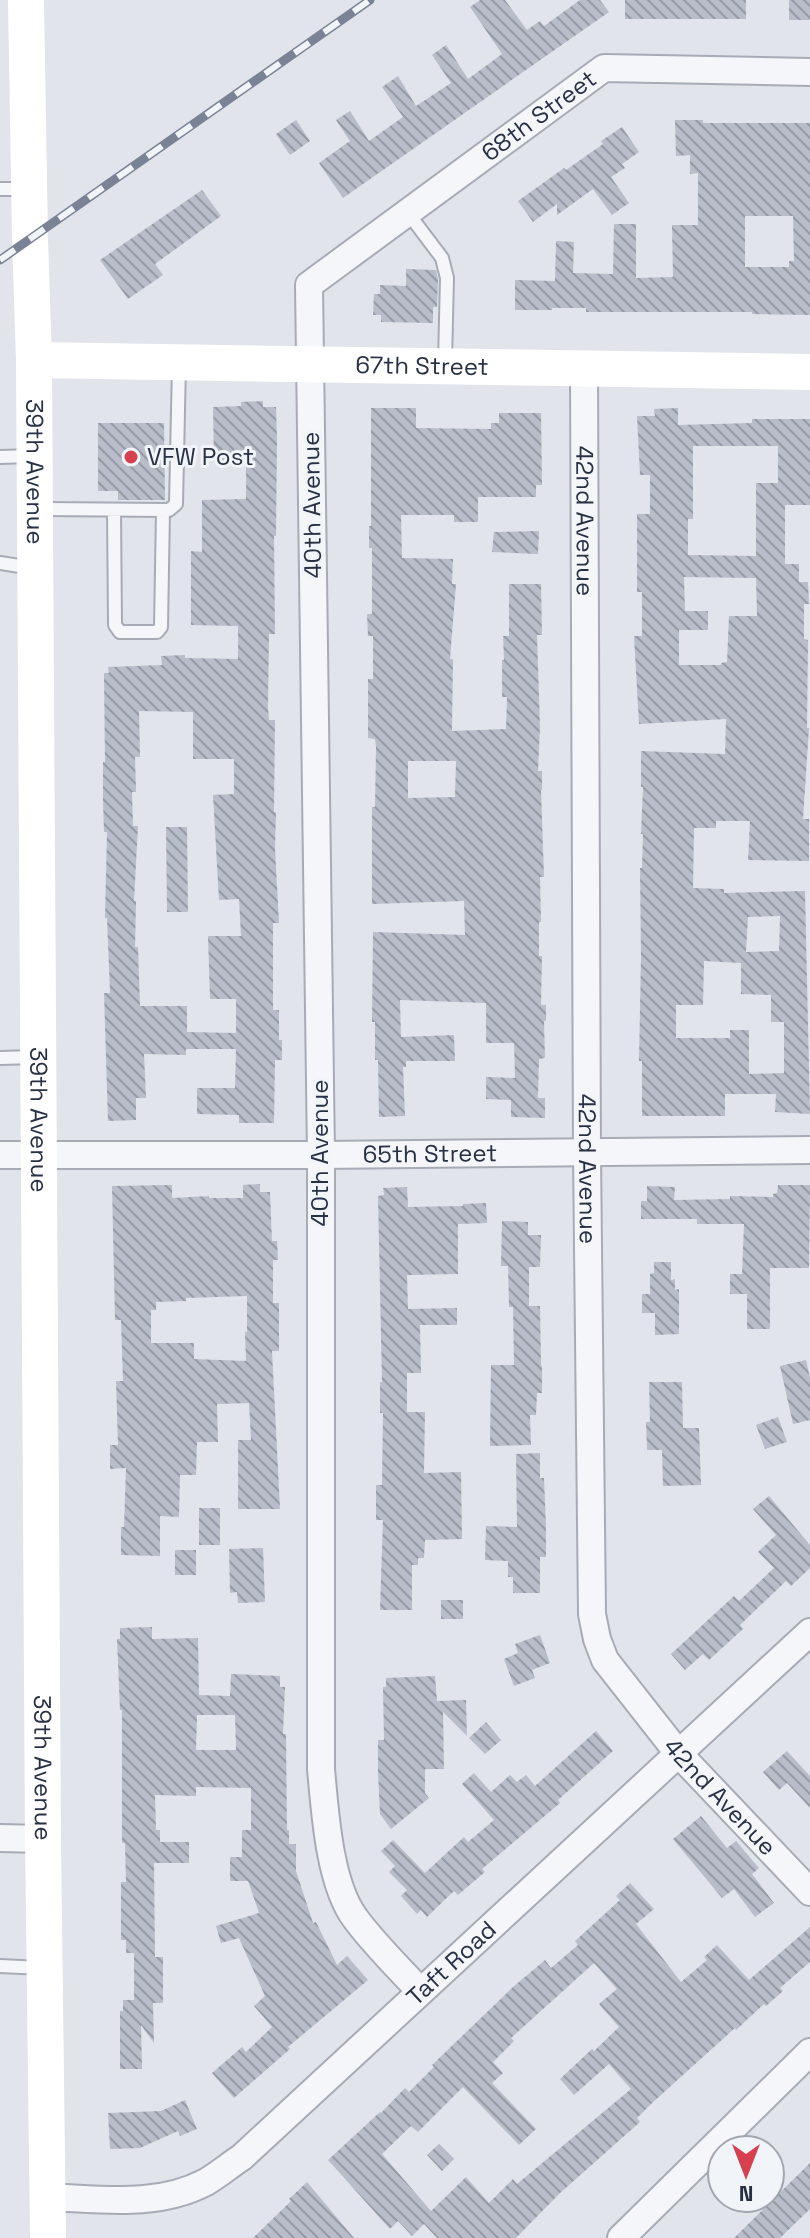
<svg xmlns="http://www.w3.org/2000/svg" width="810" height="2238" font-family="'Space Grotesk',sans-serif">
<style>
.building{fill:url(#building-back-hatch);fill-rule:evenodd}
.lines{fill:none;stroke-linecap:round;stroke-linejoin:round}
.lane-casing{stroke:#a6abb6;stroke-width:16}
.street-casing{stroke:#a6abb6;stroke-width:30}
.lane{stroke:#f4f6f9;stroke-width:12}
.street{stroke:#f4f6f9;stroke-width:26}
.secondary{stroke:#fff;stroke-width:36}
.rail-casing{stroke:#7a8395;stroke-width:9}
.rail{stroke:#f1f4f8;stroke-width:6;stroke-dasharray:18;stroke-linecap:butt}
.poi-dot{fill:#d6404f;stroke:#f1f4f8;stroke-width:3}
.labels{text-anchor:middle;stroke-width:6;stroke-linejoin:round;paint-order:stroke}
.street-label{font-size:24px;fill:#283144;stroke:#f1f4f8}
.poi-label{font-size:24px;fill:#283144;stroke:#f1f4f8;text-anchor:start}
</style>
<defs>
<pattern id="building-back-hatch" width="6" height="6" patternUnits="userSpaceOnUse" patternTransform="scale(2)"><rect width="6" height="6" fill="#b8bdc9"/><path d="M-1 5l2 2M0 0l6 6M5-1l2 2" fill="none" stroke="#969aa5"/></pattern>
</defs>
<rect width="100%" height="100%" fill="#e1e4eb"/>
<path class="building" d="M480 0H505L527 30 540 21 544 26 580 0H600L609 12 343 198 319 163 350 141 336 120 350 111 369 141 403 117 382 87 398 76 416 106 451 83 432 55 446 45 468 79 502 54 470 7Z
M625 0H746V19H625Z
M789 0H810V20H789Z
M296 120 310 141 290 155 276 134Z
M675 120H703V123H810V315L752 314V312H586V308H552V310H515V280L555 281 556 241 574 242 573 273 613 274 614 224H636V278L673 277 672 225H698V173L690 174V155L676 156ZM745 216H793L794 261H789V267H745Z
M622 127 639 152 622 164 625 168 611 177 629 203 612 215 593 189 557 215V204L533 222 518 201 564 168 566 170 603 144 601 141Z
M202 190 221 216 155 264 163 275 128 299 100 260Z
M406 269 436 270 438 279 437 307H433V323L381 322V315H373L374 294H380V285L406 286Z
M263 401V407H276L277 440 276 536H274L275 634H269L268 708 269 720H275L274 812H276L275 849 279 923H273V1010H279V1040H282V1060H275L274 1123H239V1115L197 1114V1088H235L236 1049H186V1055L144 1054 146 1098H136V1120L108 1121 104 993H110L107 918H105L107 832H104L103 801V762H105L104 673H109L108 667 162 665 161 656 185 655V658L238 659V626L191 625V551L202 552V500L246 499V461H214L213 407 241 406V402ZM139 711 193 712V759H234V794L213 795 219 900 239 899 241 936H208L210 999H236V1033L187 1032V1006H140L138 947H135L136 901H134L138 826H133L132 792H136L135 757H140Z
M371 408H416V428L491 429V423H499V413H541L542 485H536V497H478V522H454V515H401L402 558 453 559 452 584H456L450 659H453L452 731 506 729 507 697H502V660H504L503 636H509V584H541L542 635H537L540 727 538 771H542V790H541L544 877H540L541 922H539V956H542L541 1005H546V1021H544L545 1058 539 1059 538 1098H545V1118L511 1117V1100L486 1099V1077L515 1078 514 1043H486V1003L400 1000 401 1037 454 1035 455 1061H406V1067H403L405 1116 379 1117 378 1060H375V1022H372L373 932 465 935 464 901 372 904V807H375L376 747 375 739 368 738V679H373V636H368L367 614H372V548H369V526H371ZM408 761H456L455 797 408 798Z
M678 408V425L752 423V419H810V505H785V564H799V582H808L809 604H804V639L808 640 807 728H809L803 819H809V861L748 860 750 821H716V828H694L693 888 724 889V893L805 891 810 1114 775 1112 776 1094H725V1116H642V1061H639L641 957 640 868H642L643 834H641L643 787H641V751L725 754 726 719 639 724 634 636H642V592H637V514H650V475H640L637 416H655L654 409ZM693 446H778V483H756V556L688 555V519H693ZM684 577 756 578 757 616H729L727 662 721 663V665H679V630H708V611H685ZM780 916 779 951 746 952 748 917ZM704 961 741 963V994L771 995V1022H784V1073L749 1074V1030H730V1038H676V1005H703Z
M98 423H164L165 500H118V491H98Z
M539 531 538 554 492 552 494 532Z
M166 827H187L188 912H167Z
M260 1184V1192H270L272 1241H277L278 1260H273V1303H279V1351H272L280 1509H238V1440H251L249 1403 217 1404 218 1442H197L196 1475H180L179 1517 160 1516V1556L121 1555V1527H124L126 1468 110 1469V1445H118L116 1381H123L121 1320H115L112 1186 172 1185V1198L209 1196V1198H243V1185ZM247 1296V1332H245L246 1361 194 1359V1343H151V1310H156V1302L186 1301V1298Z
M778 1185H810L809 1268H770V1329H747V1294H730V1274H742L744 1224H697V1219H641V1201H647V1186L675 1187 674 1200 730 1199V1196L773 1197V1194L777 1193Z
M407 1187 408 1207 463 1206V1204L486 1203 487 1223 458 1224V1274L407 1275 408 1309 457 1308V1325H420L421 1373H407V1412H425L424 1473 461 1472 462 1539 425 1540 424 1558H418V1565H412V1610H380L383 1520H376V1485H382L383 1413H380V1382H382L378 1196 384 1195 383 1188Z
M502 1221 528 1222V1235H541L540 1267H529V1306H540L541 1366H542V1393H537L536 1415H530L531 1445 490 1446 491 1365H514L513 1307H509L508 1266H501Z
M654 1262H671V1280L675 1279V1290L679 1289V1334L655 1335V1313H642V1294H650V1274L654 1273Z
M806 1360 810 1378V1420L793 1424 780 1366Z
M649 1382H682L683 1428H699L701 1485 663 1486 662 1450H647L646 1422H650Z
M778 1417 787 1442 765 1449 756 1425Z
M540 1453V1478H544L546 1527V1557H540V1593H513V1577H508V1561L485 1560 486 1526 517 1527 516 1454Z
M769 1496 810 1545V1568L791 1586 786 1581 740 1625 743 1629 709 1660 703 1654 685 1670 671 1654 734 1596 739 1601 774 1568 758 1552 776 1535 753 1509Z
M199 1508H220V1545H199Z
M263 1548 265 1602 238 1603 237 1592 230 1593 229 1549Z
M175 1550H196V1575H175Z
M441 1600H463V1619H441Z
M152 1627V1639L198 1638 199 1695 230 1696 231 1674 280 1676V1687H285L283 1734H286L287 1830H289V1844H296V1871L313 1923 316 1922 337 1965 347 1956 368 1980 288 2047 290 2049 234 2098 212 2073 242 2047 246 2052 272 2027 254 2006 265 1996 239 1938 221 1943 216 1926 259 1913 248 1881H230V1857H242V1830H251V1788L196 1787V1796L155 1795 156 1830H160V1842H189V1863H154L155 1957H163V2003H153L154 2043 141 2025 142 2069H120V2011H123V2000H134V1953H126V1940H121V1882H126L125 1843H122V1710H120L117 1639H120V1628ZM197 1715H235L236 1750H196Z
M540 1635 550 1663 532 1670 535 1678 514 1686 504 1659 518 1653 515 1644Z
M435 1676 437 1701 466 1700 467 1736 443 1712 444 1769H425V1793L429 1798 391 1829 380 1814 378 1771V1740H384L383 1687H386V1678Z
M486 1722 501 1740 485 1754 469 1738Z
M596 1731 613 1751 558 1800 560 1803 482 1869 485 1872 458 1895 454 1891 427 1917 421 1910 417 1914 401 1896 407 1890 389 1872 395 1866 381 1851 393 1840 425 1873 464 1837 468 1842 494 1820 462 1784 474 1773 491 1792 510 1775 517 1782 526 1775 535 1786Z
M787 1751 810 1776V1808L787 1783 779 1790 763 1772Z
M701 1816 727 1848 736 1841 759 1868 752 1874 774 1903 755 1917 734 1889 722 1898 673 1839Z
M630 1883 654 1909 636 1924 681 1982 707 1960 704 1957 717 1945 749 1980 810 1927V1962L780 1988 783 1991 766 2006 764 2004 736 2030 735 2028 652 2103 637 2118 640 2122 559 2194 516 2238H437L424 2224 412 2236 398 2221 390 2229 328 2160 380 2112 381 2113 405 2088 409 2092 434 2067 432 2065 513 1987 545 1960 551 1968 578 1945 575 1941 620 1900 616 1896ZM594 1963 617 1989 599 2004 619 2027 594 2051 592 2049 560 2079 574 2095 609 2064 631 2089 517 2184 513 2179 489 2203 466 2177 431 2211 382 2154 411 2126 418 2132 463 2087 519 2145 536 2129 492 2083 503 2073 493 2062 514 2041 511 2038Z
M185 2100 197 2129 180 2136 178 2131 140 2148 110 2149 108 2113 161 2111Z
M439 2144 454 2159 442 2171 427 2155Z
M810 2163V2209L780 2238H734Z
M307 2182 354 2238H253L291 2201 289 2199Z"/>
<g class="lines">
<g class="lane-casing">
<path id="lane" d="M0 189H26
M408 213 442 258 447 278 445 361
M0 457 32 456
M40 509 169 510 176 504 179 364
M114 510 115 625 120 632H157L161 627 163 510
M0 563 32 568
M0 1058 35 1057
M0 1966 42 1968"/>
</g>
<g class="street-casing">
<g id="street">
<path id="s1" d="M584 367 587 1153 592 1614 597 1639 605 1660 678 1753 810 1892"/>
<path id="s2" d="M0 1155H321L810 1150"/>
<path d="M0 1838 43 1839"/>
<path id="s3" d="M420 1991C398 1967 374 1944 355 1918 329 1883 325 1811 321 1769V1155L309 285 604 68 810 72"/>
<path id="s4" d="M48 2197C101 2199 157 2208 206 2182 218 2175 230 2165 242 2157L810 1632"/>
<path d="M621 2238 810 2052"/>
</g>
</g>
<use href="#lane" class="lane"/>
<use href="#street" class="street"/>
<g class="secondary">
<path id="s5" d="M26 0 30 239 34 360 43 1839 48 2238"/>
<path id="s6" d="M34 360 810 372"/>
</g>
<g class="rail-casing">
<path id="rail" d="M0 260 370 0"/>
</g>
<use href="#rail" class="rail"/>
</g>
<circle class="poi-dot" cx="131" cy="457" r="8"/>
<g class="labels">
<g class="street-label">
<text dy="8" stroke="none"><textPath href="#s3" startOffset="2022">68th Street</textPath></text>
<text dy="8" stroke="none"><textPath href="#s6" startOffset="388">67th Street</textPath></text>
<text dy="8" stroke="none"><textPath href="#s5" startOffset="472">39th Avenue</textPath></text>
<text transform="translate(312 505) rotate(-91)" y="8">40th Avenue</text>
<text dy="8" stroke="none"><textPath href="#s1" startOffset="154">42nd Avenue</textPath></text>
<text dy="8" stroke="none"><textPath href="#s5" startOffset="1120">39th Avenue</textPath></text>
<text transform="translate(320 1153) rotate(-90)" y="8">40th Avenue</text>
<text dy="8" stroke="none"><textPath href="#s2" startOffset="430">65th Street</textPath></text>
<text dy="8" stroke="none"><textPath href="#s1" startOffset="802">42nd Avenue</textPath></text>
<text dy="8" stroke="none"><textPath href="#s5" startOffset="1768">39th Avenue</textPath></text>
<text dy="8" stroke="none"><textPath href="#s1" startOffset="1474">42nd Avenue</textPath></text>
<text dy="8" stroke="none"><textPath href="#s4" startOffset="490">Taft Road</textPath></text>
</g>
<g class="poi-label">
<text x="147" y="465">VFW Post</text>
</g>
</g>
<g transform="translate(746 2174) rotate(180)"><circle r="38" fill="#f1f4f8" stroke="#a1a6b0" stroke-width="2"/>
<path d="M0-6L14 30L0 20L-14 30Z" fill="#d6404f"/>
<text y="-12" font-size="22" font-weight="bold" text-anchor="middle" fill="#283144">N</text>
</g>
</svg>
